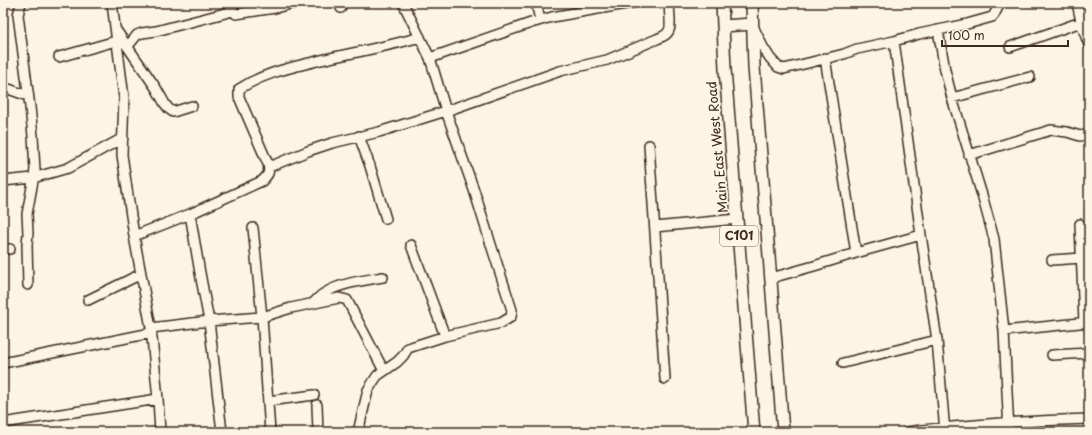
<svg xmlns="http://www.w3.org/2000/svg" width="1092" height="435" font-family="'Playpen Sans',sans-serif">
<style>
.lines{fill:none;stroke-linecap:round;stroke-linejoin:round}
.minor-casing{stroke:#3b2a1e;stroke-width:12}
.major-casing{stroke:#3b2a1e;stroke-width:14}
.minor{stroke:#fcf5e5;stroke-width:9}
.major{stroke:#fcf5e5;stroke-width:11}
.labels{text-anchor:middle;stroke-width:3.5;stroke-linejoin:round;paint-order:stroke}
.shield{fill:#fcf5e5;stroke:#75675a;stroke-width:1}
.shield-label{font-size:12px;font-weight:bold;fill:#3b2a1e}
.street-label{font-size:13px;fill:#3b2a1e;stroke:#fcf5e5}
</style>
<rect width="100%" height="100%" fill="#fcf5e5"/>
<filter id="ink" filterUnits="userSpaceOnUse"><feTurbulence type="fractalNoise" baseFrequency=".025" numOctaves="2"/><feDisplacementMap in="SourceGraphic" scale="8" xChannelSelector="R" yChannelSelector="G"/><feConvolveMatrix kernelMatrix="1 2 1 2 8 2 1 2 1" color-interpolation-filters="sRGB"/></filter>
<g filter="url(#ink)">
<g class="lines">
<g class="minor-casing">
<path id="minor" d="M21 3 18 15 30 107 33 136 35 170 27 214 28 233 27 245 28 285
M112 3 124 98 122 155 134 236 151 328 158 399 160 432
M231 3 233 11 236 14 275 8 295 3
M339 3 341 8
M536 3 540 20
M1077 3 1082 26 1089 45
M753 26 763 47 770 58 778 67 784 69 844 54 857 49 894 41 919 34 967 24 992 17 994 15 1000 3
M116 30 156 88 165 104 169 109 173 112 192 106
M938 30 945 70 952 98 982 195 994 239 1004 331 1009 432
M894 41 921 235 937 340 945 432
M128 46 137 35 142 33 156 31 233 11
M1010 47 1081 22
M59 57 116 41
M430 58 531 23 552 17 632 3
M825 58 856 253
M3 87 28 96
M952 98 1030 77
M359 136 370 166 386 219
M649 145 665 379
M969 155 1051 130 1067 132 1080 136 1089 134
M269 167 308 151 332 143 379 132 446 111 560 71 607 60 657 39C661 37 666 36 668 32 672 28 669 10 669 3
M3 181 33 178 68 168 123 138
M190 214 200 273 209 321 222 432
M1080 224 1084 323
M655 227 737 219
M253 228 262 317 270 432
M134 236 190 214 262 181C268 175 270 173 268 164L239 97V89C264 73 289 68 317 61 351 53 386 47 420 37
M411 245 445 336
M3 249H10
M1052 260 1082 258
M771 278 814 266 856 253 921 235
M88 300 141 274
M313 303C317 300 320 295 325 293 340 283 366 280 383 277
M151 328 209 321 262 317 291 308 339 298 347 300 384 371
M1004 331 1089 322
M1052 355 1089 353
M3 363 151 333
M843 363 937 340
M268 401 314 395
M317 405 318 432
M3 423 158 399
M358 432 368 390 377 376 397 362 403 356 408 348 445 336 501 323 511 317 512 310 493 251 474 190 446 111 430 58 403 3
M907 432C968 424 1028 421 1089 419"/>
</g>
<g class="major-casing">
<path id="major" d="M722 3 725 69 754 432
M752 3 754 67 783 432
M723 26 752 24"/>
</g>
<use href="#minor" class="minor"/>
<use href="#major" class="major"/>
</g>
</g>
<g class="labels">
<rect class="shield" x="720" y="226" width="38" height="20" rx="3"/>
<g class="shield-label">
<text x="739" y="240">C101</text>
</g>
<g class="street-label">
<text transform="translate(717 147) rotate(-95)" y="5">Main East West Road</text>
</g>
</g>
<rect width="1092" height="435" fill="none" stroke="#fcf5e5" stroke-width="16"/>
<rect x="8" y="8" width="1076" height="419" fill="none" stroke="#3b2a1e" stroke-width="1.5" filter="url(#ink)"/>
<path d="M942 40v6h126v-6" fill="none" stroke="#3b2a1e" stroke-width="2"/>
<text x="948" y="40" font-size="12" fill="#3b2a1e" stroke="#fcf5e5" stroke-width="3" paint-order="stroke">100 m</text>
</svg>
